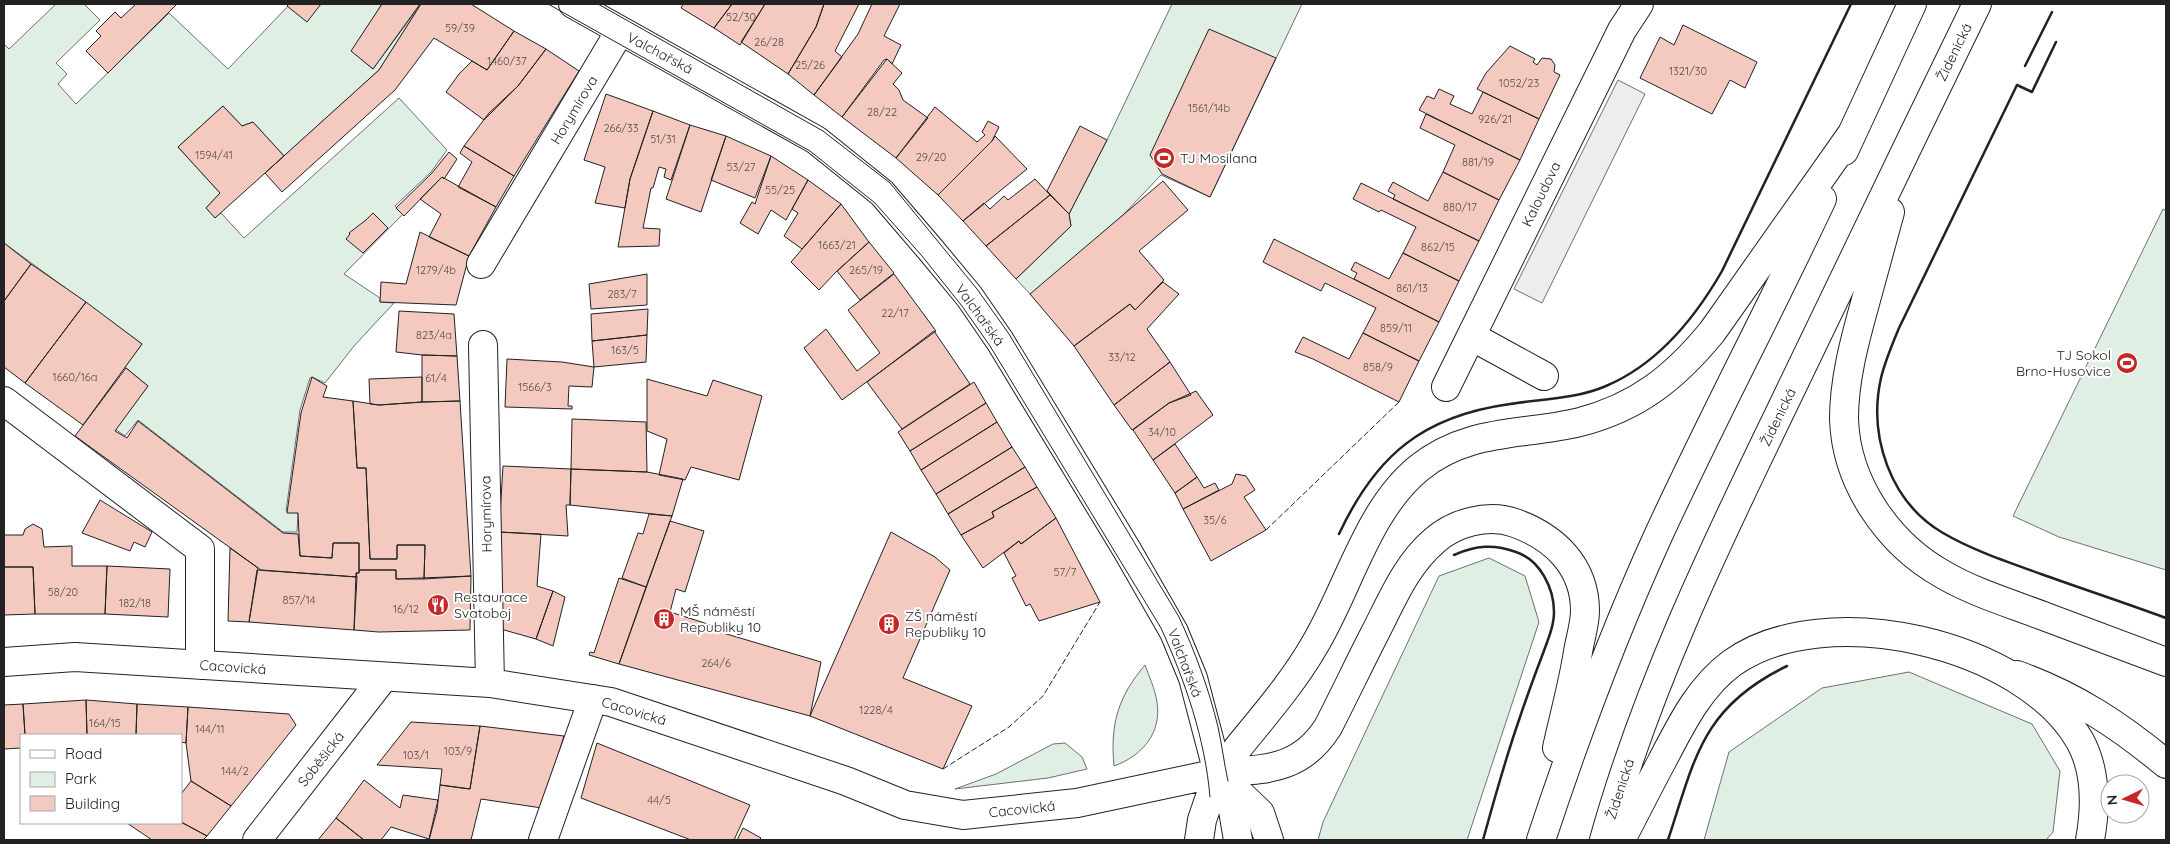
<svg xmlns="http://www.w3.org/2000/svg" width="2170" height="844" font-family="Quicksand,sans-serif">
<style>
.green{fill:#e0efe3;stroke:#6f6f6f}
.parking{fill:#ededed;stroke:#6f6f6f}
.building{fill:#f3c9c0;stroke:#222}
.lines{fill:none;stroke-linecap:round;stroke-linejoin:round}
.minor-casing{stroke:#222;stroke-width:30}
.highway-casing{stroke:#222;stroke-width:30}
.minor{stroke:#fff;stroke-width:28}
.highway{stroke:#fff;stroke-width:28}
.tram{stroke:#222;stroke-width:1}
.fence{stroke:#222;stroke-width:1;stroke-dasharray:6 2.5;stroke-linecap:butt}
.wall{stroke:#222;stroke-width:2.5}
.labels{text-anchor:middle;stroke-width:4;stroke-linejoin:round;paint-order:stroke}
.number-label{font-size:11px;fill:#564c4a}
.street-label{font-size:14px;fill:#222;stroke:#fff}
.poi-label{font-size:14px;fill:#222;stroke:#fff;text-anchor:start}
</style>
<rect width="100%" height="100%" fill="#fff"/>
<path class="green" d="M56 4H84L100 20 56 63 67 74 58 84 76 104 169 13 228 69 290 4H382L352 51 373 69 421 4 379 70 284 156 253 122 242 126 223 106 178 147 220 193 206 208 215 217 221 213 244 238 399 98 447 150 431 172 395 206 403 214 344 274 380 298V302L394 303 354 346 325 383 312 377 310 378 300 410 286 511 298 513 297 532H283L138 420 125 436 115 429 148 386 125 367 142 344 4 243V44L9 49Z
M1172 4H1302L1210 197 1161 175 1123 215 1032 296 1016 279 1071 226 1069 214 1107 140Z
M2163 209 2166 211V570L2059 537 2013 516Z
M1489 558 1525 576 1539 622 1467 840H1318L1323 822 1439 576Z
M1145 665C1149 676 1155 689 1157 702 1162 733 1142 756 1114 766 1110 724 1118 697 1145 665Z
M1909 672 2032 724 2060 771 2053 832 2046 840H1704L1729 752 1822 688Z
M1065 743 1082 757 1087 769 1048 778 955 789 996 774 1053 744Z"/>
<path class="parking" d="M1618 80 1645 94 1542 303 1514 289Z"/>
<path class="building" d="M136 4H177L108 73 86 51 101 36 96 31 115 12 121 18Z
M289 4H321L307 22 287 6Z
M382 4H420L373 69 351 51Z
M421 4H471L514 31 487 70 434 38 395 90 282 192 265 173 379 70Z
M683 4H732L714 28 681 8Z
M732 4H765L740 45 714 28Z
M765 4H824L816 27 788 74 741 42Z
M824 4H859L835 51 842 57 814 95 788 74 816 27Z
M872 4H900L884 36 901 45 892 64 887 59 884 60 842 117 814 95 858 34Z
M1683 25 1757 62 1745 88 1730 80 1712 114 1640 78 1660 37 1674 45Z
M1209 29 1276 58 1210 197 1162 174 1150 155Z
M514 31 546 49 518 86 484 120 446 92 459 74 472 61 487 70Z
M1510 46 1535 59 1533 62 1537 65 1542 58 1551 59 1555 65 1554 72 1560 75 1539 119 1477 89 1486 73Z
M546 49 579 71 514 176 464 146 489 113 518 86Z
M887 59 902 73 893 84 899 90 903 100 928 118 896 158 842 117Z
M1439 89 1454 96 1450 104 1472 114 1483 92 1539 119 1520 160 1419 110 1427 96 1434 99Z
M606 94 653 111 630 179 625 208 595 203 605 167 584 160Z
M223 106 242 126 253 122 284 156 215 218 206 208 220 193 178 147Z
M935 107 977 142 985 135 982 132 988 121 999 127 992 141 938 195 896 158Z
M653 111 690 125 671 180 664 177 666 169 659 167 653 188H651L643 228 660 229 659 246 618 247 630 179Z
M1426 114 1520 160 1499 200 1443 172 1455 145 1420 128Z
M690 125 726 136 701 212 666 199Z
M1080 126 1107 140 1069 214 1047 191Z
M726 136 771 156 755 198 711 180Z
M995 136 1027 169 963 221 938 195 992 141Z
M464 146 514 176 496 207 458 187 472 162 460 153Z
M449 152 457 159 444 179 442 177 404 216 396 208 432 173Z
M771 156 808 180 786 220 771 210 758 234 740 223 752 202 755 204Z
M1443 172 1499 200 1479 241 1393 199 1395 195 1388 191 1393 182 1428 201Z
M442 177 496 207 469 256 429 237 441 214 420 199Z
M1035 179 1050 195 986 246 963 221 984 203 990 209 1004 196 1008 200Z
M808 180 841 204 802 249 784 236 798 213 792 209Z
M1163 181 1188 210 1139 251 1164 280 1135 310 1130 304 1074 346 1030 294Z
M1361 183 1479 241 1459 281 1403 253 1416 227 1381 210 1379 212 1353 199Z
M1050 195 1069 214 1071 226 1016 279 986 246Z
M841 204 869 242 835 273 819 290 791 262Z
M373 213 388 228 363 253 346 239 350 234 349 233 366 220Z
M420 232 469 256 456 305 380 302 381 282 406 284Z
M1274 239 1439 322 1419 361 1363 333 1376 308 1325 283 1321 291 1263 262Z
M869 242 894 273 860 300 837 271Z
M4 243 31 264 4 301Z
M1403 253 1459 281 1439 322 1354 279 1357 273 1351 270 1355 262 1389 279Z
M31 264 86 302 25 383 4 367V301Z
M647 274V305L591 309 589 284Z
M894 274 936 331 842 400 804 348 826 329 857 371 880 353 848 310Z
M1163 282 1179 294 1147 329 1170 362 1114 405 1074 346 1130 304 1135 310Z
M86 302 142 344 83 425 25 383Z
M648 309 647 335 592 341 591 314Z
M399 311 454 314 457 356 422 355 396 352Z
M934 331 970 384 902 429 867 382Z
M1363 333 1419 361 1399 402 1313 359 1295 352 1303 337 1349 359Z
M647 335 646 362 594 367 592 341Z
M422 355 457 356 460 401 422 402Z
M507 359 562 362 594 367 592 387 569 386 568 406H572V409L505 407Z
M1170 362 1191 395 1169 403 1132 430 1114 405Z
M126 368 148 386 115 431 127 438 138 421 283 533 298 534 300 556 332 558 333 543H359V573H356L357 577 261 570 75 436Z
M312 377 327 386 323 397 353 401 357 468H366L370 559H397V545H425L424 579H396V570H359V543H333L332 558 300 556 298 513H287L301 413Z
M422 377V402L379 405 370 404 369 379Z
M647 379 707 396 713 380 762 396 739 480 691 467 685 480 659 475 667 439 647 431Z
M974 382 986 403 910 451 898 432Z
M1196 391 1213 415 1153 460 1133 430 1169 403Z
M353 401 379 405 422 402 460 401 471 576 424 579 425 545H397V559H370L366 468H357Z
M986 403 997 422 921 470 910 451Z
M572 419 646 422 647 472 571 469Z
M997 422 1012 447 936 494 921 470Z
M1175 444 1197 477 1175 493 1153 460Z
M1012 447 1025 467 948 514 936 494Z
M503 466 571 469 570 505H566L568 536 499 532Z
M1025 467 1037 487 992 512 994 517 961 535 948 514Z
M571 469 647 472 683 479 672 516 570 505Z
M1236 474 1246 476 1255 490 1244 497 1266 530 1211 561 1183 509 1232 484Z
M1197 477 1204 488 1215 483 1219 490 1183 509 1175 493Z
M1037 487 1056 518 1021 544 1019 541 983 568 961 535 994 517 992 512Z
M100 500 152 532 145 547 134 542 130 551 82 533Z
M649 514 672 516 646 587 622 578 638 533 643 534Z
M1056 518 1100 602 1039 621 1030 604 1026 606 1012 578 1016 576 1004 553 1019 541 1021 544Z
M670 521 704 531 685 592 676 589 670 612 714 626 713 630 821 662 810 716 619 664Z
M33 524 42 529 44 547 72 546V566H107L105 614H35L33 567H4V535H23L25 529Z
M499 532 541 534 537 586 553 591 536 639 497 628Z
M891 532 935 557 950 570 903 678 972 706 943 769 810 716Z
M230 548 258 568 249 622 228 621Z
M107 566 170 569 168 617 105 614Z
M4 567H33L35 614 4 615Z
M257 570 357 577 354 630 249 622Z
M359 570H396V579L471 576 470 630 379 632 354 630 356 573H359Z
M619 578 646 587 619 664 589 655 590 652 594 653Z
M553 591 565 597 553 646 536 639Z
M86 700 137 704 136 735H87Z
M86 700 87 735H25L23 704Z
M23 704 25 735H21V748L4 749V705Z
M137 704 188 707 186 743 181 742V735H136Z
M188 707 289 714 296 725 231 806 191 781 186 743Z
M411 722 480 726 470 789 440 785 442 769 377 765Z
M480 726 564 736 542 808 481 799 471 840H429L437 810 440 785 470 789Z
M597 743 750 805 734 840H691L581 798Z
M364 780 400 808 403 795 438 800 429 839 391 827 381 840H364L336 818Z
M191 781 231 806 207 836 181 822V794Z
M336 818 364 840H318Z
M181 822 207 836 203 840H152L127 823Z
M743 828 761 838 759 840H737Z"/>
<g class="lines">
<g class="minor-casing">
<path id="minor" d="M573 4 816 140 882 193 930 249 969 296 1000 341 1127 550 1174 632 1193 678 1218 773
M481 264 620 31
M1471 336 1544 376
M483 345 490 683
M1446 387 1622 30 1639 4
M4 401 200 549V665
M4 662 75 657 490 683 611 702 846 781 905 805 963 815 1077 803 1218 773
M2017 675C2075 696 2119 725 2166 764
M1218 773 1260 813 1269 840
M1228 781 1238 840
M257 840 384 677
M543 840 593 699
M1199 840 1202 820 1218 773"/>
</g>
<g class="highway-casing">
<path id="highway" d="M1844 151 1912 4
M1890 212C1881 244 1873 275 1864 307 1854 343 1844 381 1844 419 1846 483 1888 544 1944 575 1975 593 2012 604 2046 617 2086 632 2126 647 2166 662
M1218 773C1250 731 1288 691 1314 646 1348 590 1367 510 1419 468 1468 428 1523 436 1580 422 1638 407 1675 377 1712 332L1851 135
M1218 773C1265 769 1300 771 1328 727 1344 696 1359 664 1375 633 1392 600 1406 565 1434 541 1454 523 1488 513 1515 523 1554 537 1585 566 1585 611 1585 624 1580 639 1578 652 1573 684 1564 716 1557 748
M1541 840C1575 737 1613 635 1658 536 1710 423 1769 312 1822 199
M1604 840C1646 690 1713 550 1781 410 1846 275 1911 139 1977 4
M1621 840C1634 815 1647 789 1661 763 1680 727 1698 688 1732 663 1825 597 2024 643 2080 741 2097 772 2096 807 2090 840"/>
</g>
<use href="#minor" class="minor"/>
<use href="#highway" class="highway"/>
<path class="tram" d="M548 4 810 151 875 203 922 256 962 306 990 346 1161 628C1185 681 1205 738 1210 797
M598 4 823 131 890 183 977 289 1009 334 1179 617C1195 652 1209 689 1218 727 1222 745 1224 763 1228 781"/>
<path class="fence" d="M1266 530 1399 402
M943 769 1009 727 1043 696 1100 602"/>
<path class="wall" d="M2056 42 2032 92 2017 85 1899 328C1892 345 1885 361 1881 378 1868 436 1890 502 1943 533 1974 551 2008 562 2041 574 2083 589 2125 603 2166 618
M2025 66 2052 12
M1339 534C1376 455 1423 416 1510 404 1542 399 1576 399 1606 386 1658 364 1695 318 1722 271L1851 4
M1454 555C1476 545 1494 544 1516 552 1540 560 1554 588 1554 612 1554 627 1547 642 1542 656 1534 677 1526 699 1519 720 1505 760 1494 800 1483 840
M1668 840C1695 758 1702 707 1787 666"/>
</g>
<defs>
<g id="stadium-disc" transform="scale(1.125)"><circle r="9.5" fill="#c62828" stroke="#fff"/><path d="M0-5a6.5 5 0 1 0 0 10a6.5 5 0 1 0 0-10ZM-3.5-1.8h7v3.6h-7Z" fill="#fff"/></g>
<g id="restaurant-disc" transform="scale(1.125)"><circle r="9.5" fill="#c62828" stroke="#fff"/><path d="M-5-6h1v4h1v-4h1v4h1v-4h1v5L-1.5 .5V6h-2V.5L-5-1ZM5-6V6H3V1.5H1.5Q1.5-4 5-6Z" fill="#fff"/></g>
<g id="building-disc" transform="scale(1.125)"><circle r="9.5" fill="#c62828" stroke="#fff"/><path d="M-4-6H4V6H1V3H-1V6H-4ZM-2.5-4.3h1.7v1.8h-1.7ZM.8-4.3h1.7v1.8H.8ZM-2.5-1h1.7V.8h-1.7ZM.8-1h1.7V.8H.8Z" fill="#fff"/></g>
</defs>
<g fill-rule="evenodd">
<use href="#stadium-disc" x="1164" y="158"/>
<use href="#stadium-disc" x="2127" y="363"/>
<use href="#restaurant-disc" x="438" y="605"/>
<use href="#building-disc" x="664" y="619"/>
<use href="#building-disc" x="889" y="624"/>
</g>
<g class="labels">
<g class="number-label">
<text x="741" y="21">52/30</text>
<text x="460" y="32">59/39</text>
<text x="769" y="46">26/28</text>
<text x="507" y="65">1460/37</text>
<text x="810" y="69">25/26</text>
<text x="1688" y="75">1321/30</text>
<text x="1519" y="87">1052/23</text>
<text x="1209" y="112">1561/14b</text>
<text x="882" y="116">28/22</text>
<text x="1495" y="123">926/21</text>
<text x="621" y="132">266/33</text>
<text x="663" y="143">51/31</text>
<text x="214" y="159">1594/41</text>
<text x="931" y="161">29/20</text>
<text x="1478" y="166">881/19</text>
<text x="741" y="171">53/27</text>
<text x="780" y="194">55/25</text>
<text x="1460" y="211">880/17</text>
<text x="837" y="249">1663/21</text>
<text x="1438" y="251">862/15</text>
<text x="436" y="274">1279/4b</text>
<text x="866" y="274">265/19</text>
<text x="1412" y="292">861/13</text>
<text x="622" y="298">283/7</text>
<text x="895" y="317">22/17</text>
<text x="1396" y="332">859/11</text>
<text x="434" y="339">823/4a</text>
<text x="625" y="354">163/5</text>
<text x="1122" y="361">33/12</text>
<text x="1378" y="371">858/9</text>
<text x="75" y="381">1660/16a</text>
<text x="436" y="382">61/4</text>
<text x="535" y="391">1566/3</text>
<text x="1162" y="436">34/10</text>
<text x="1215" y="524">35/6</text>
<text x="1065" y="576">57/7</text>
<text x="63" y="596">58/20</text>
<text x="299" y="604">857/14</text>
<text x="135" y="607">182/18</text>
<text x="406" y="613">16/12</text>
<text x="716" y="667">264/6</text>
<text x="876" y="714">1228/4</text>
<text x="105" y="727">164/15</text>
<text x="210" y="733">144/11</text>
<text x="458" y="755">103/9</text>
<text x="416" y="759">103/1</text>
<text x="235" y="775">144/2</text>
<text x="659" y="804">44/5</text>
</g>
<g class="street-label">
<text transform="translate(1954 52) rotate(-64)" y="5">Židenická</text>
<text transform="translate(660 53) rotate(28)" y="5">Valchařská</text>
<text transform="translate(574 110) rotate(-59)" y="5">Horymírova</text>
<text transform="translate(1541 194) rotate(-64)" y="5">Kaloudova</text>
<text transform="translate(980 315) rotate(54)" y="5">Valchařská</text>
<text transform="translate(1778 417) rotate(-64)" y="5">Židenická</text>
<text transform="translate(486 514) rotate(-91)" y="5">Horymírova</text>
<text transform="translate(1185 663) rotate(69)" y="5">Valchařská</text>
<text transform="translate(233 667) rotate(4)" y="5">Cacovická</text>
<text transform="translate(634 711) rotate(17)" y="5">Cacovická</text>
<text transform="translate(321 759) rotate(-52)" y="5">Soběšická</text>
<text transform="translate(1620 789) rotate(-72)" y="5">Židenická</text>
<text transform="translate(1022 809) rotate(-6)" y="5">Cacovická</text>
</g>
<g class="poi-label">
<text x="1180" y="163">TJ Mosilana</text>
<text x="2111" y="360" text-anchor="end">TJ Sokol<tspan x="2111" dy="16">Brno-Husovice</tspan></text>
<text x="454" y="602">Restaurace<tspan x="454" dy="16">Svatoboj</tspan></text>
<text x="680" y="616">MŠ náměstí<tspan x="680" dy="16">Republiky 10</tspan></text>
<text x="905" y="621">ZŠ náměstí<tspan x="905" dy="16">Republiky 10</tspan></text>
</g>
</g>
<rect width="2170" height="844" fill="none" stroke="#222222" stroke-width="10"/>
<rect x="20" y="734" width="162" height="90" fill="#ffffff" stroke="#a7a7a7"/>
<rect x="30" y="750" width="25" height="8" fill="#ffffff" stroke="#a7a7a7"/>
<text x="65" y="759" font-size="15" fill="#222222">Road</text>
<rect x="30" y="772" width="25" height="15" fill="#e0efe3" stroke="#a7a7a7"/>
<text x="65" y="784" font-size="15" fill="#222222">Park</text>
<rect x="30" y="796" width="25" height="15" fill="#f3c9c0" stroke="#a7a7a7"/>
<text x="65" y="809" font-size="15" fill="#222222">Building</text>
<g transform="translate(2125 799) rotate(265)"><circle r="24" fill="#ffffff" stroke="#a7a7a7"/>
<path d="M0-4L9 19L0 12L-9 19Z" fill="#c62828"/>
<text y="-8" font-size="14" font-weight="bold" text-anchor="middle" fill="#222222">N</text>
</g>
</svg>
